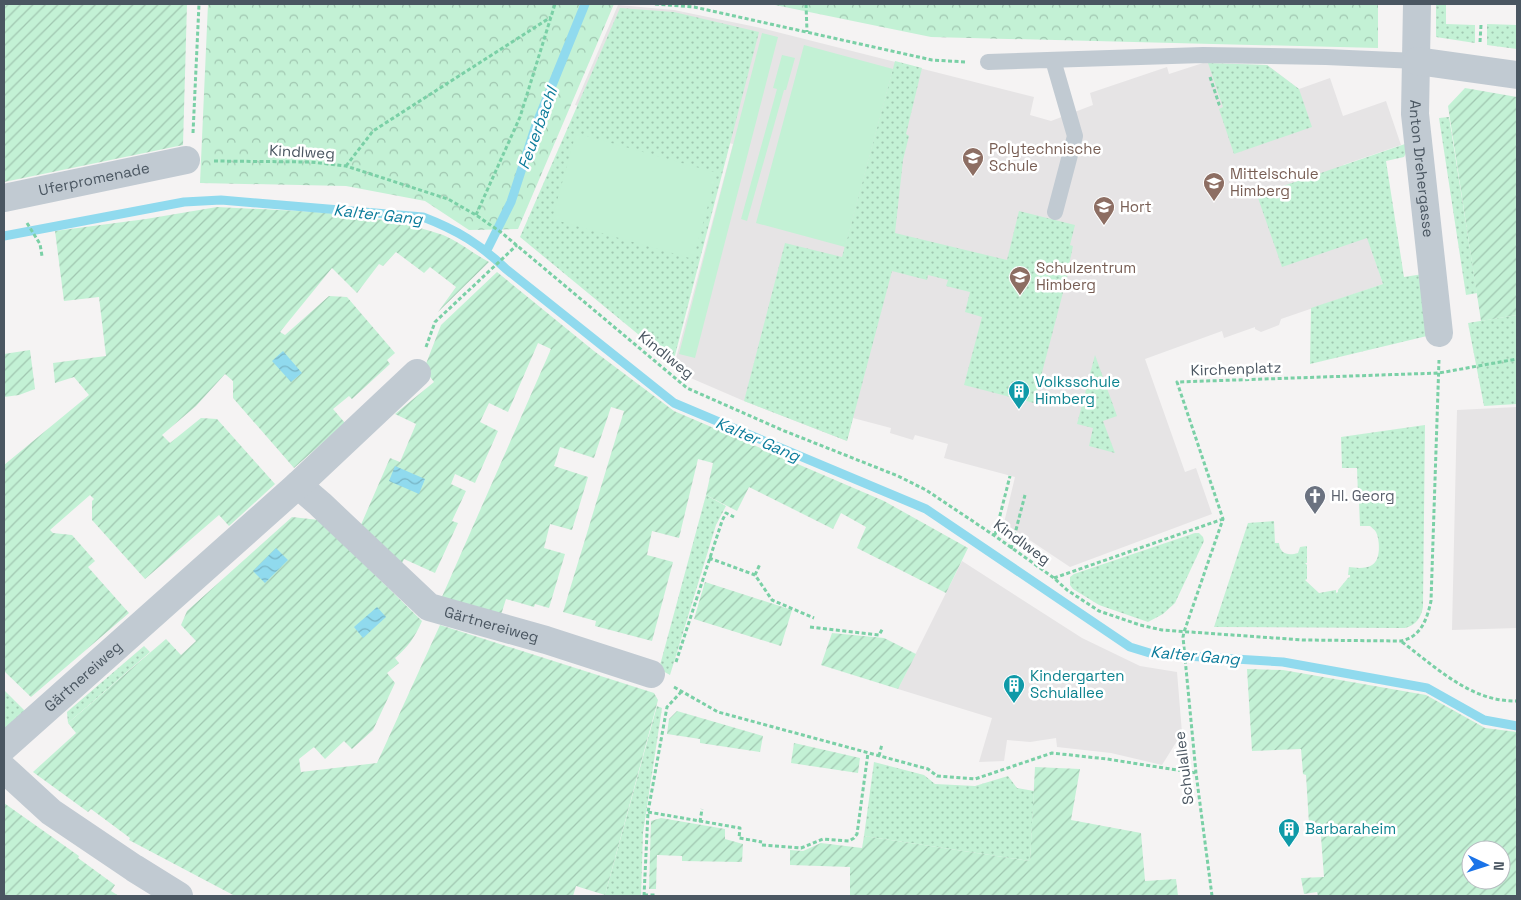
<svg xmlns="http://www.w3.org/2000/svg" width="1521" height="900" font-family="'Space Grotesk',sans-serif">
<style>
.education{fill:#e6e4e5}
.grass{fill:url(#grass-dots)}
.forest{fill:url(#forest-crowns)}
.garden{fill:url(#garden-furrows);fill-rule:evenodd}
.pitch{fill:#c3f1d5}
.water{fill:url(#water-waves)}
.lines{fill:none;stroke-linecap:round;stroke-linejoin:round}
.stream{stroke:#90daee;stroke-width:9}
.path{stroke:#7ad0a6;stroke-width:3;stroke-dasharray:4 2.5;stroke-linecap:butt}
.lane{stroke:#c1cad2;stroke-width:16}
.street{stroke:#c1cad2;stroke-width:28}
.labels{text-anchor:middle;stroke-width:5;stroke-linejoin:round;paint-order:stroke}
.education-label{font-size:15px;fill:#785e54;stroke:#fff;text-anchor:start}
.street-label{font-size:15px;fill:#4a5661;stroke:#fff}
.culture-label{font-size:15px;fill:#0d838f;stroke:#fff;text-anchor:start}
.worship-label{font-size:15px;fill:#5b616d;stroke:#fff;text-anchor:start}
.water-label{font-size:16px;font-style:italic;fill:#0c7c9b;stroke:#fff}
</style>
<defs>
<pattern id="grass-dots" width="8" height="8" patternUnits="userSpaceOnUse" patternTransform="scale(1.25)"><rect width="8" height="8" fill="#c3f1d5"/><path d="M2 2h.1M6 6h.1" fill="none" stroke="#a0c6b0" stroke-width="1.8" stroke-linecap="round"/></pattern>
<pattern id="forest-crowns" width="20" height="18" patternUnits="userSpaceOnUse" patternTransform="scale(1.25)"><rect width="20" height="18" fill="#c3f1d5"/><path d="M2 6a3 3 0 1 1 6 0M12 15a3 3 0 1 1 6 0" fill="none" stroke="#a0c6b0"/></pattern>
<pattern id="garden-furrows" width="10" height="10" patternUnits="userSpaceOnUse" patternTransform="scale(1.25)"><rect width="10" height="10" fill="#c3f1d5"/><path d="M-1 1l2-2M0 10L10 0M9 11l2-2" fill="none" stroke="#a0c6b0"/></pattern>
<pattern id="water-waves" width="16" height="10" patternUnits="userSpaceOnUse" patternTransform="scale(1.25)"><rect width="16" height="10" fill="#90daee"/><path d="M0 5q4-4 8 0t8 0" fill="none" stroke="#78b4c4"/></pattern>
</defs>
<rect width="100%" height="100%" fill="#f5f3f3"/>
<path class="education" d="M618 5 674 10 761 28 1034 97 1030 115 1051 121 1093 105 1090 93 1167 67 1169 74 1203 63 1267 65 1299 89 1330 78 1343 116 1386 101 1401 145 1343 165 1383 284 1281 319 1279 325 1261 332 1255 329V327L1224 338 1222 331 1145 359 1185 472 1196 468 1212 514 1070 567 1004 523 1015 477 944 458 948 444 915 435 913 440 890 433 891 428 853 418 847 441 744 401 686 376 674 366 733 144 575 105Z
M1517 407V628L1452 630 1457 410Z
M962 561 1082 638 1140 666 1177 672 1182 733 1162 765 1111 753 1057 747 1056 738 1030 742 1007 740 1004 761 979 762 992 718 898 689Z"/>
<path class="grass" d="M1436 4H1446V24L1475 25V43L1436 37Z
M620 8 674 12 759 32 673 363 520 237Z
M1487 24 1517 25V49L1487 45Z
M895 61 922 68 906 134 909 136 903 160 895 233 1007 260 1019 211 1075 225 1070 245 1073 246 1069 265 1070 266 1034 403 964 385 982 317 965 312 970 292 946 286 948 280 928 275 927 280 892 271 847 441 744 401 785 243 842 257Z
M1208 63 1267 65 1299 89 1312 127 1234 154 1219 109 1223 107Z
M1449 117 1477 293 1466 295 1439 118Z
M1405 144 1406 153 1404 157 1386 161 1404 277 1423 274 1427 336 1310 364 1311 308 1383 284 1367 238 1282 267 1257 195Z
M1517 315V404L1484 406 1468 323Z
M1095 355 1117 416 1103 421 1115 453 1089 446 1093 428 1077 424Z
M1425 425 1423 607C1421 618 1416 625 1405 628L1214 627 1248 523 1274 521 1275 543H1279C1280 554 1288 556 1298 553L1300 547 1307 546V563H1305L1307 565V579L1305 580 1319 593 1336 590V593L1338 592V590L1348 578 1350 577V575H1348L1349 567C1356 568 1366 569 1372 565 1381 560 1380 540 1376 532 1374 529 1372 528 1370 526H1360L1359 502H1364V496L1358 495 1357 468H1342L1341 437Z
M706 495 726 506 716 525 670 675 659 669Z
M1195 533H1199L1203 537 1204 541 1175 603 1163 614 1148 622 1099 605 1073 589 1070 585V577L1074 574Z
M144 646 150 652 68 723 67 712Z
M4 690 25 711 4 738Z
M657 706 662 708 643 833 641 896H609L605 895Z
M874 762 924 775 935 784 975 786 1008 776 1017 788 1034 791 1030 861 864 836Z"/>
<path class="forest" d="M208 4H614L518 229 469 230 425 201 346 186 200 183Z
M770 4H1378V48L931 37Z"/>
<path class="garden" d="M4 4H187L183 145 4 182Z
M1465 88 1517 97V315L1481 321 1448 106Z
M217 207C289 211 374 211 443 235 458 241 474 254 489 262L438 312 456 287 430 267 424 273 396 252 383 266 379 264 357 293 332 268 280 332 285 335 329 296 347 297 395 353 387 360 390 364 352 399 349 396 333 409 345 423 294 468 233 398V381L225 374 196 406 162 435 170 443 201 418 217 419 275 484 229 526 219 515 145 579 92 520V501L94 499 90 495 50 530 53 533 72 535 95 561 88 567 129 613 31 697 4 671V465L89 395 74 377 55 383 53 363 106 356 99 297 64 301 55 231 146 219Z
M497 272 594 351 674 411 884 501 968 548 946 593 857 548 866 527 841 513 833 529 749 487 737 511 706 495 713 463 698 459 679 538 652 531 647 555 673 562 652 641 595 626 596 621 563 612 624 411 611 407 594 458 560 447 554 466 588 477 572 530 550 524 544 548 565 554 549 608 535 604 534 607 506 599 500 618 441 599 551 349 538 343 508 412 489 403 480 422 498 431 475 483 455 474 451 484 466 491 452 521 458 523 435 573 404 559 400 568 360 527 390 458 400 462 416 424 395 414 434 382 424 369 441 325Z
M30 350 35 389 19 395 4 397V354Z
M292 517 319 520 422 621C415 637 408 647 395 658L399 663 387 673 395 683 373 730 352 749 344 741 325 759 314 747 299 759 301 772 377 763 440 625 654 693 658 700 605 895 576 886 573 896H235L129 840 130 838 91 809 88 812 33 772 76 733 68 723 166 639 181 655 196 641 181 625 187 611Z
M705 582 792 610 781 646 694 619Z
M832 633 884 638 916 654 898 689 821 665Z
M1247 669 1283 670 1426 695 1485 728 1517 732V896H1318L1317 892 1304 894 1301 878 1324 877 1320 823 1309 824 1306 775 1303 774 1301 749 1252 751ZM1471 850H1501V880H1471Z
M677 711 763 736 760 752 700 743V739L667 734 669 719Z
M794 743 860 758 858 773 791 763Z
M1035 767 1080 769 1071 820 1141 833 1145 881 1176 879 1178 896H850V867L790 865V850L803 851 821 843 862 848 864 836 1030 861Z
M4 803 79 856 78 858 115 885 111 891 119 896 4 895Z
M661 818 725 829V839L743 844 742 862 682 861V856L657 855 656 889H649L651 821Z"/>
<path class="pitch" d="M762 33 778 37 695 358 679 354Z
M804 45 893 69 845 247 756 223Z
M782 55 795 58 786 90H784L747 221 741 219 777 89 773 88Z
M576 133 717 173 693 259 552 219Z"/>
<path class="water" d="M283 351 302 373 291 382 272 361Z
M395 466 425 479 419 494 389 481Z
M276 548 288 560 265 583 253 571Z
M377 607 386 617 363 638 354 627Z"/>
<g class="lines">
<path class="stream" d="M4 236 184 202 221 200 423 217C457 230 480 244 506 269L674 403 926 509 1130 647 1153 654 1283 662 1427 688 1484 720 1517 726
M487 250 511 202 536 125 585 4"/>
<path class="path" d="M655 4 694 7 932 60 967 62
M806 4 807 32
M1480 42 1481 25
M1210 77 1219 104 1217 105
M193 133 199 4
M214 161 310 162 346 166 448 199 476 215 502 233 687 388 782 430 898 476 926 490 995 536 1054 578 1067 590 1099 611 1140 625 1162 630 1303 640 1401 641C1421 637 1427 619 1431 601L1439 360
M346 166 373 131 551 17
M476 215 520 117 555 4
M27 223 40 244 42 256
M426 347 435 322 517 245
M995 535 1010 476
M1011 549 1025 495
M709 558 755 575 772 600 814 618
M755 575 760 564
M1054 578 1223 519
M810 627 879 635 883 628
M1402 642C1437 668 1471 702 1517 701
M676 662 722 521 726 513 734 517
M674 687 718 712 928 769 937 776 975 779 1052 753 1107 759 1196 773
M879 756 882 744
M648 812 740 828 739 838 762 842
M700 822 702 809
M762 845 801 848 823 839 849 841 854 838 857 834 868 753
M644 895H656
M644 896 648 812 667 707 682 691
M1212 896 1196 773 1183 637 1184 632 1223 519 1177 382 1439 373 1517 359"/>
<path class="lane" d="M1053 60 1075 136 1055 212
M988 62 1203 55 1326 57 1417 61"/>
<g class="street">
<path id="s1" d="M1417 4 1415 114 1439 333"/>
<path d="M1417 61 1517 75"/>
<path id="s2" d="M4 198 186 160"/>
<path id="s3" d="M298 485 320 504 429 607 546 640 651 674"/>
<path id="s4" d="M4 747 298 485 417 373"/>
<path d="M4 769 51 812 134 868 179 896"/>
</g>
</g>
<defs>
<g id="school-pin" transform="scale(1.125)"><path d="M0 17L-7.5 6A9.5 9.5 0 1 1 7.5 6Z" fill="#8d6e63" stroke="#fff"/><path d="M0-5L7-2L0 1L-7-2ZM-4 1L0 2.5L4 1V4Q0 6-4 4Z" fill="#fff"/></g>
<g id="building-pin" transform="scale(1.125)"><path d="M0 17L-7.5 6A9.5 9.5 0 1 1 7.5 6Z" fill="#0f9aa8" stroke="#fff"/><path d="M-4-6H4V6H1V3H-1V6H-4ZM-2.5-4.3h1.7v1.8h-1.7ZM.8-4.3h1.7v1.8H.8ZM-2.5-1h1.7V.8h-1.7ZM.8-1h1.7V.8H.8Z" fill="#fff"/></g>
<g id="church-pin" transform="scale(1.125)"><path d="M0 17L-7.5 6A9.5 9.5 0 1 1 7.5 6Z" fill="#6b7280" stroke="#fff"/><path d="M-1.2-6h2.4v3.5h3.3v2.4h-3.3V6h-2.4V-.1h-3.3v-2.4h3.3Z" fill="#fff"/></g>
</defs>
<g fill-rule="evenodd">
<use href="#school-pin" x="973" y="158"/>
<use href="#school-pin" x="1214" y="183"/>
<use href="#school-pin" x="1104" y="207"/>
<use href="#school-pin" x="1020" y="277"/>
<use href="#building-pin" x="1019" y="391"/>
<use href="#church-pin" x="1315" y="496"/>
<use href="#building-pin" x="1014" y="685"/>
<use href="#building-pin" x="1289" y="829"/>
</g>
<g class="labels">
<g class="education-label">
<text x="989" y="154">Polytechnische<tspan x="989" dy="17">Schule</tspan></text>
<text x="1230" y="179">Mittelschule<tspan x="1230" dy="17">Himberg</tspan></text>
<text x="1120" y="212">Hort</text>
<text x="1036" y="273">Schulzentrum<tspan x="1036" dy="17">Himberg</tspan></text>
</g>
<g class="street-label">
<text transform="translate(302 152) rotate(3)" y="5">Kindlweg</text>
<text dy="5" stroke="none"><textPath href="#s1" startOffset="165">Anton Drehergasse</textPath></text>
<text dy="5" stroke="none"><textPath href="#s2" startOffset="92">Uferpromenade</textPath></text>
<text transform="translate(666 355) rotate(39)" y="5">Kindlweg</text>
<text transform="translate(1236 369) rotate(-2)" y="5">Kirchenplatz</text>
<text transform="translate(1022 542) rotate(36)" y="5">Kindlweg</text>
<text dy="5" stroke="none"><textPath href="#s3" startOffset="244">Gärtnereiweg</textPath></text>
<text dy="5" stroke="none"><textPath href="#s4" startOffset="106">Gärtnereiweg</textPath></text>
<text transform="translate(1184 768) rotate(-97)" y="5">Schulallee</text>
</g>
<g class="culture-label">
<text x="1035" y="387">Volksschule<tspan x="1035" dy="17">Himberg</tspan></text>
<text x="1030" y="681">Kindergarten<tspan x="1030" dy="17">Schulallee</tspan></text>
<text x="1305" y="834">Barbaraheim</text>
</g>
<g class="worship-label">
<text x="1331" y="501">Hl. Georg</text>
</g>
<g class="water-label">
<text transform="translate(537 128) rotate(-70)" y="6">Feuerbachl</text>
<text transform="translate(378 214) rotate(6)" y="6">Kalter Gang</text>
<text transform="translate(758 439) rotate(23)" y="6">Kalter Gang</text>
<text transform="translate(1195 655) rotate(5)" y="6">Kalter Gang</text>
</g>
</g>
<rect width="1521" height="900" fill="none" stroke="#4a5661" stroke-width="10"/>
<g transform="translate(1486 865) rotate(94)"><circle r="24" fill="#ffffff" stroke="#b7bbc0"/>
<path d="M0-4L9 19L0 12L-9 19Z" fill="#1a73e8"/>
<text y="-8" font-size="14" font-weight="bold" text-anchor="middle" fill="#4a5661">N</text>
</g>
</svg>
